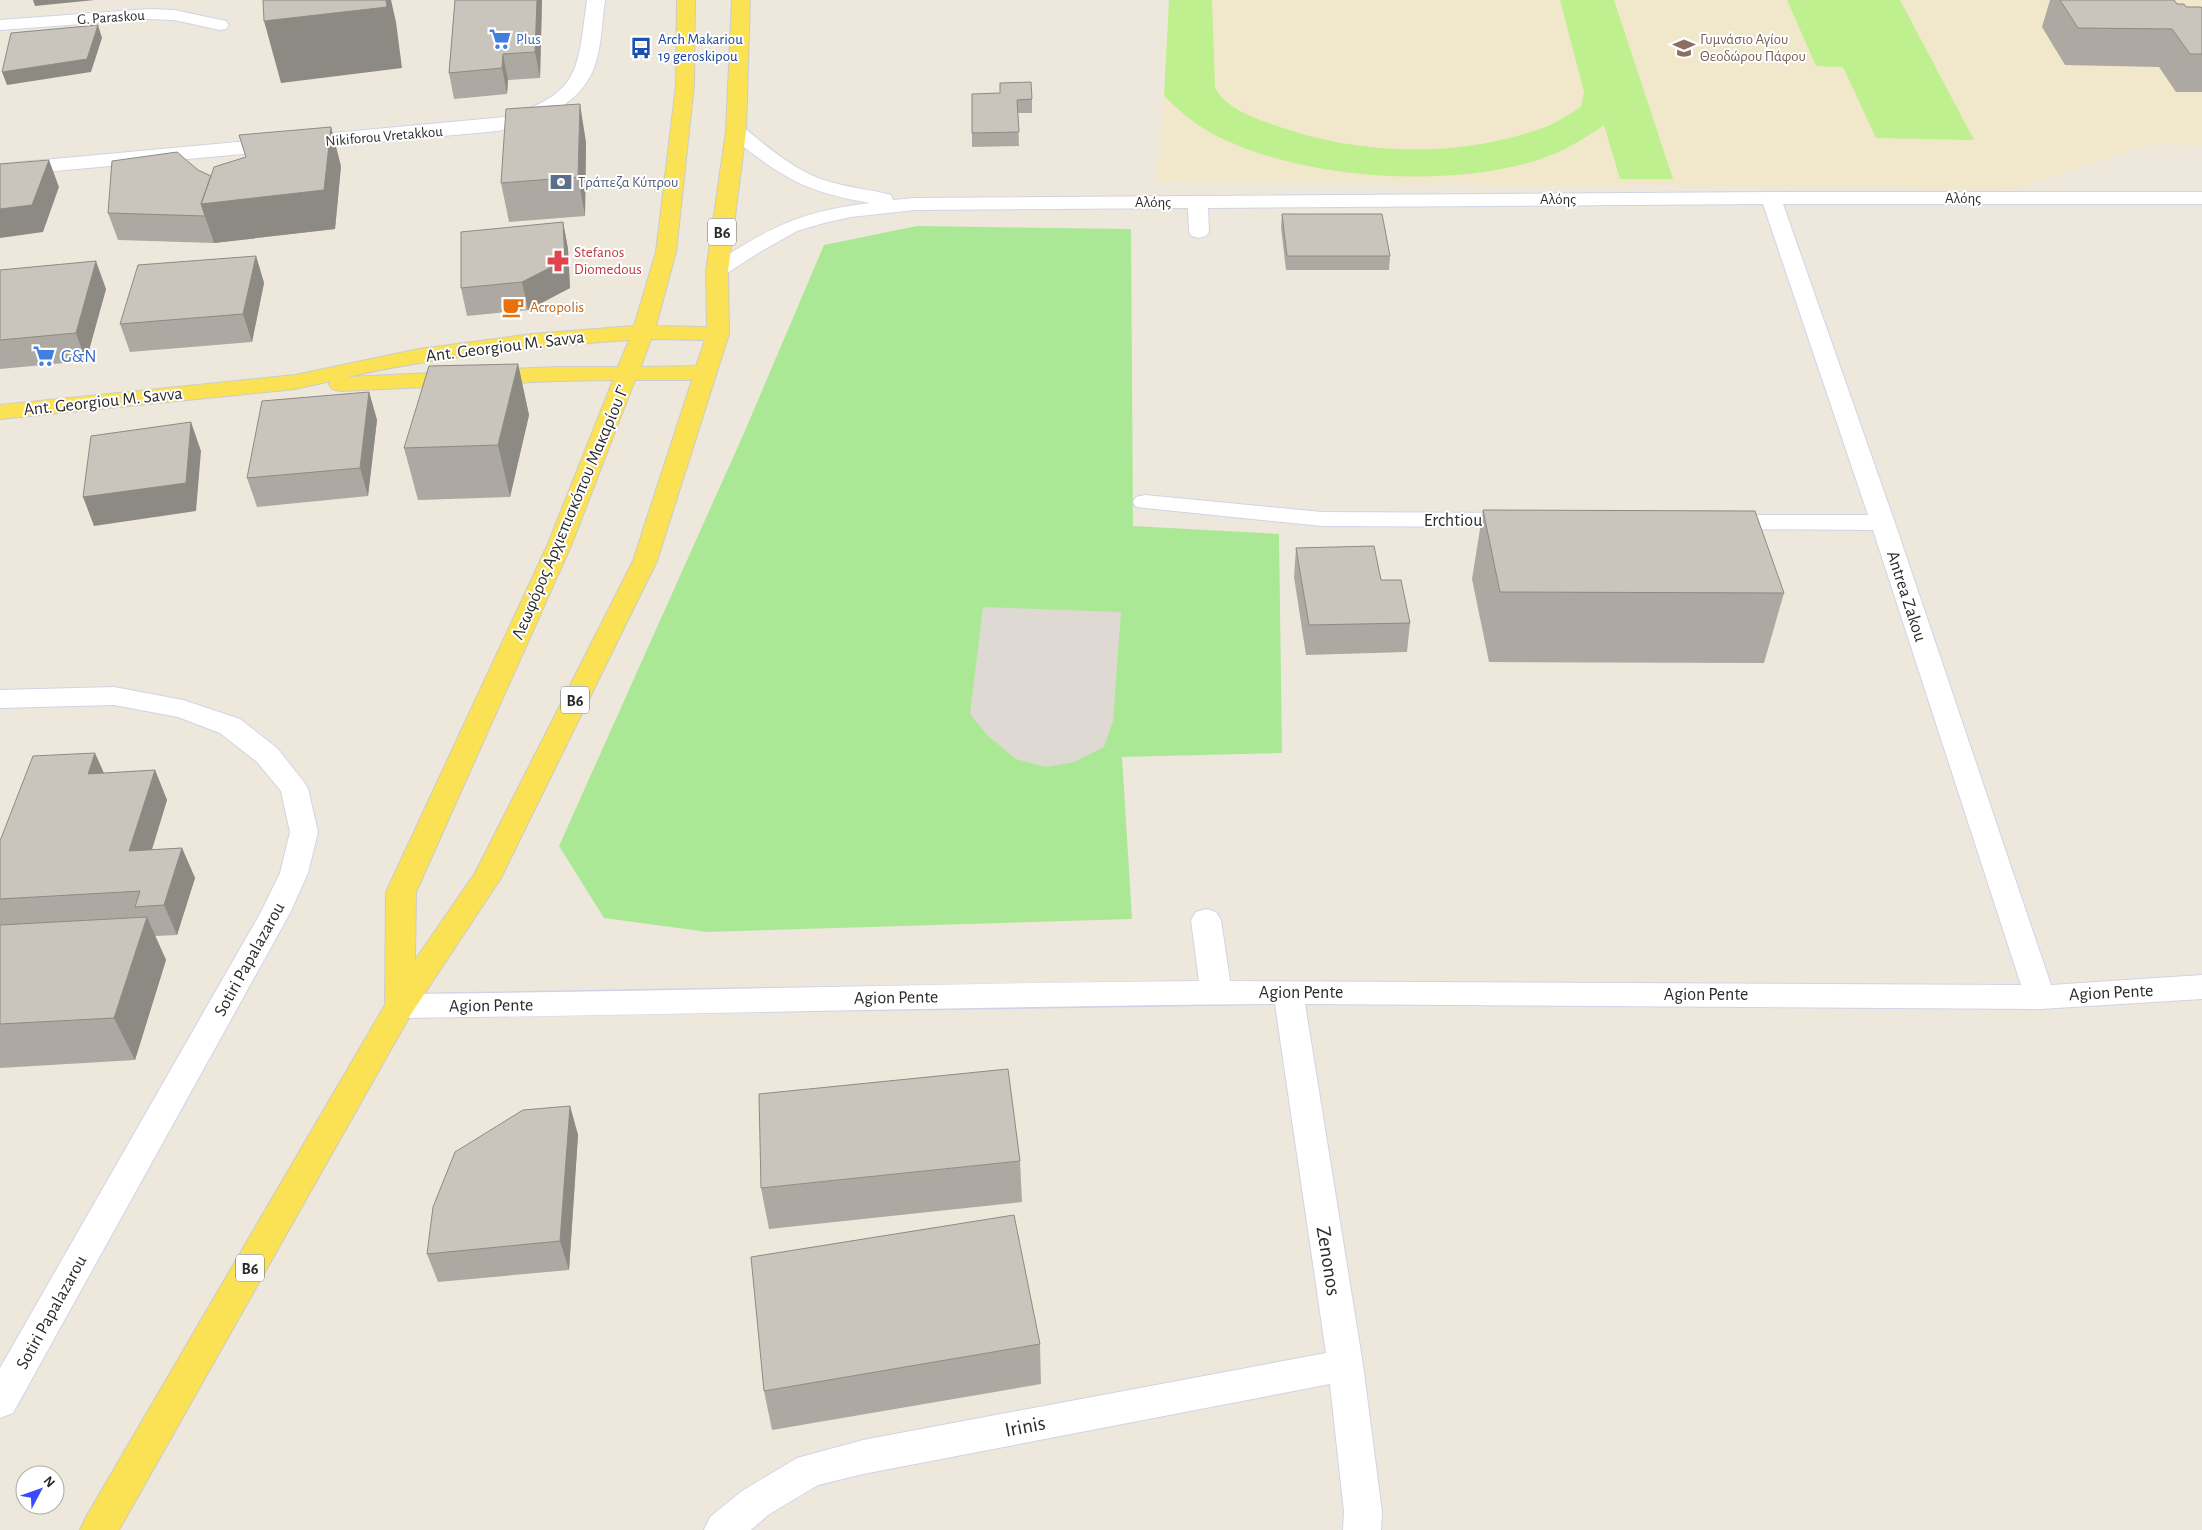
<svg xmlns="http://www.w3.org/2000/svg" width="2202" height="1530" font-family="'Alegreya Sans',sans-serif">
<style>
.education{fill:#f1e7ca}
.green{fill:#aae895}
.pitch{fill:#bff090}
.plaza{fill:#dedad3}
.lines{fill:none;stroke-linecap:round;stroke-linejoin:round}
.minor-casing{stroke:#d1d3e5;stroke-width:2}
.major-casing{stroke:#ccc;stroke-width:2}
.minor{fill:#fff;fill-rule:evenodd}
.major{fill:#fae254;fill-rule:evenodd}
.wall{fill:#ada9a2}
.shaded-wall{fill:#8d8a84}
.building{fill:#c9c5bc;stroke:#8d8a84}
.labels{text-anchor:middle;stroke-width:4;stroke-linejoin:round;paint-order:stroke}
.far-street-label{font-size:15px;fill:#2b2b2b;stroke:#fff}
.far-shop-label{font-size:15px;fill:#366cbe;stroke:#fff;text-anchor:start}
.far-transit-label{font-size:15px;fill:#164399;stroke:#fff;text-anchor:start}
.far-education-label{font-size:15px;fill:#785e54;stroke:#fff;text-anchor:start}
.far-service-label{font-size:15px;fill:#4e5e75;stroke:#fff;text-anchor:start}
.far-health-label{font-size:15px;fill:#be3a42;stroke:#fff;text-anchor:start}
.far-food-label{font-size:15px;fill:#c56008;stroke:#fff;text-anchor:start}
.shield{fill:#fff;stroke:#6b6b6b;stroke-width:1}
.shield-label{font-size:16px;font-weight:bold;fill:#2b2b2b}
.street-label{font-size:18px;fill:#2b2b2b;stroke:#fff}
.shop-label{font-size:18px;fill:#366cbe;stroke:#fff;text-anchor:start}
.near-street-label{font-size:21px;fill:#2b2b2b;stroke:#fff}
</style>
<rect width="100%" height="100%" fill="#eee8dc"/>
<path class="education" d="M1169 0H2202V145L2152 144 2017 189 1156 182 1164 96Z"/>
<path class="green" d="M917 226 1131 229 1133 526 1279 534 1282 753 1122 757 1132 919 708 932 604 918 559 846 744 433 824 245Z"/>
<path class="pitch" d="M1169 0H1212L1215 88C1226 108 1250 116 1271 124 1357 156 1462 159 1548 126 1560 121 1571 113 1581 107L1584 92 1560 0H1614L1673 179H1620L1604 125C1584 139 1564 151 1541 159 1449 189 1301 180 1215 135 1195 125 1180 111 1164 96Z
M1787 0H1900L1974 140 1876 138 1843 67 1816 66Z"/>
<path class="plaza" d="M983 607 1121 612 1113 721 1104 747 1074 762 1045 767 1016 759 988 736 970 714Z"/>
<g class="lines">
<g class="minor-casing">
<path id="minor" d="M587 0H605C602 21 602 44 595 65 581 107 537 121 498 131L0 176V164L505 117C581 93 577 72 587 0Z
M149 9 174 10 226 21 229 25 226 29 220 30 174 20 149 19 0 30V20Z
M736 125 743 127C769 148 795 171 827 181 848 188 870 189 891 195L893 200 915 198 1771 192H2202V204H1783L1895 523 2051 985 2202 975V999L2040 1009 1305 1004 1363 1365 1382 1512 1381 1530H1343L1344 1512 1330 1384 863 1474 818 1485 768 1515 751 1530H704L710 1517 742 1491 797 1458 863 1440 1326 1353 1275 1004C983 1006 692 1015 400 1018L389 1014 385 1006 389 998 400 994C666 992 933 983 1199 981L1191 920 1196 912 1206 909 1216 912 1221 920 1230 981 2021 985 1873 530 1722 529 1713 527 1710 522 1713 517 1722 515H1868L1763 204 1208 208 1209 232 1206 236 1199 238 1192 236 1189 232 1188 208 915 210 851 217 824 223 797 231 760 252 724 275 717 277 710 275 706 271 710 267C766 228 802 211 870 203 804 192 781 177 729 135L726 131 729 127Z
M1145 495 1322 512 1519 513 1528 515 1531 520 1528 525 1519 527 1322 526 1136 507 1133 502 1136 497Z
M114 687 183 700 240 719 277 748 304 782 308 789 318 832 308 873 290 913 13 1413 0 1418V1368L261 912 280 873 290 832 281 791 257 762 220 733 178 717 114 705 0 708V690Z"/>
</g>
<g class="major-casing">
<path id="major" d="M677 0H695L694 85 676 252 656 326 707 327 706 271 726 131 732 0H750L746 131 728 271 729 334 657 561 501 878 411 1014 119 1530H80L86 1517 385 1005 386 892 547 546 613 380 556 381 340 391 332 389 329 384 331 381 295 389 0 419V405L295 375 419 349 532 334 634 326 656 252 676 85ZM651 339 705 340 696 366 641 367ZM629 340 618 367H556L347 377C440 356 534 347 629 340ZM635 380H692L633 561 475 873 415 960 416 892 571 546Z"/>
</g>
<use href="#minor" class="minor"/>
<use href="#major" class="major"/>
</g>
<path class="wall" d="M455 0H542L540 78 508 80 507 94 454 99 449 73Z
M2050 0H2174L2177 4 2186 7 2202 8V92H2176L2159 67 2065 65 2042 27Z
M972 94 1032 99V113H1018L1019 146 972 147Z
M239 135 341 166 335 229 214 243 118 240 108 213 198 170 211 176 246 157Z
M586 142 585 216 509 222 501 183Z
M1282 214 1390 256 1389 270H1286L1281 228Z
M563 222 568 249 570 288 528 310 467 316 461 288Z
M256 256 264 283 252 342 130 352 120 324Z
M0 270 106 289 86 361 0 369Z
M518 364 529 415 510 497 418 500 404 448Z
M369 392 377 420 368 496 257 507 247 478Z
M1483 510 1784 593 1764 663 1489 662 1472 579Z
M1296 548 1410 623 1407 652 1306 655 1294 577Z
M155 770 167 800 152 850 182 848 195 878 177 935 155 936 166 960 135 1060 0 1068V841L104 773Z
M570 1106 578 1135 569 1270 438 1282 427 1254Z
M1020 1161 1022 1202 769 1229 761 1188Z
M1040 1344 1041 1384 772 1430 764 1391Z"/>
<path class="shaded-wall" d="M33 0H95L35 6Z
M386 0H391L396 22 402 68 281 83 264 21Z
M537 0H542L540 78 535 52Z
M98 25 102 38 91 72 7 85 2 72Z
M503 54 508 80 507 94 502 68Z
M580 104 586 142 585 216 578 177Z
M331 127 341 166 335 229 214 243 201 204Z
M49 160 59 187 43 232 0 238V209Z
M563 222 568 249 570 288 528 310 522 282Z
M256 256 264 283 252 342 243 314Z
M96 261 106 289 86 361 76 333Z
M518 364 529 415 510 497 498 445Z
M369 392 377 420 368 496 360 468Z
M191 422 201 451 196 511 94 526 83 497Z
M95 753 108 782 88 774Z
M155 770 167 800 142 881 129 851Z
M182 848 195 878 177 935 164 905Z
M147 917 166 960 135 1060 114 1018Z
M570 1106 578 1135 569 1270 560 1241Z"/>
<path class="building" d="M263 0H386L387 7 264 21Z
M455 0H537L535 52 503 54 502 68 449 73Z
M2060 0H2174L2177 4H2184L2186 7H2201L2202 8V54H2190L2172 29 2078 28Z
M98 25 87 59 2 72 11 33Z
M1031 82 1032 99 1017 100 1019 132 972 133V94L1000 93V83Z
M580 104 578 177 501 183 506 109Z
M331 127 324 190 201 204 214 167 246 157 239 135Z
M177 152 198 170 211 176 201 204 205 216 108 213 112 161Z
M49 160 32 205 0 209V164Z
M1282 214H1382L1390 256H1287Z
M563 222 565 260 522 282 461 288V232Z
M256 256 243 314 120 324 138 265Z
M96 261 76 333 0 340V270Z
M518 364 498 445 404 448 429 366Z
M369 392 360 468 247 478 262 401Z
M191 422 186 483 83 497 91 436Z
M1483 510 1755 511 1784 593 1500 592Z
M1374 546 1381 580H1401L1410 623 1309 625 1296 548Z
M95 753 88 774 155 770 129 851 182 848 164 905 135 907 140 891 0 899V841L33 756Z
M147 917 114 1018 0 1024V925Z
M1008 1069 1020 1161 761 1188 759 1094Z
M570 1106 560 1241 427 1254 433 1207 455 1152 523 1110Z
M1014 1215 1040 1344 764 1391 751 1257Z"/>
<defs>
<g id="supermarket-bare" transform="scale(1.725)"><path d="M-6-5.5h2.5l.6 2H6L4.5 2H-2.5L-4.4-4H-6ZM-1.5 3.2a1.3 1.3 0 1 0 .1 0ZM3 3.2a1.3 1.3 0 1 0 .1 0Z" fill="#3f7fe0" stroke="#fff" stroke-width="2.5" paint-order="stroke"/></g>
<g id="bus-bare" transform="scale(1.725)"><path d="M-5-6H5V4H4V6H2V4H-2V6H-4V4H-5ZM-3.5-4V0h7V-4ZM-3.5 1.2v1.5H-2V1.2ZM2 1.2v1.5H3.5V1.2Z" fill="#1a4fb4" stroke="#fff" stroke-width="2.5" paint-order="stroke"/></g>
<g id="school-bare" transform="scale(1.725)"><path d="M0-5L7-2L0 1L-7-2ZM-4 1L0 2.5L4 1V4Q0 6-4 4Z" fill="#8d6e63" stroke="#fff" stroke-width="2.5" paint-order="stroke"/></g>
<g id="bank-bare" transform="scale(1.725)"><path d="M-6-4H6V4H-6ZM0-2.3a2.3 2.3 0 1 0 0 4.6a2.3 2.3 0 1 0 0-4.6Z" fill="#5c6f8a" stroke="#fff" stroke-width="2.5" paint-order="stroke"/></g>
<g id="pharmacy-bare" transform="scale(1.725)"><path d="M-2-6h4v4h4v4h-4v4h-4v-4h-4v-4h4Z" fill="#e0444e" stroke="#fff" stroke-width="2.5" paint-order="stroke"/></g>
<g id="cafe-bare" transform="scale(1.725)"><path d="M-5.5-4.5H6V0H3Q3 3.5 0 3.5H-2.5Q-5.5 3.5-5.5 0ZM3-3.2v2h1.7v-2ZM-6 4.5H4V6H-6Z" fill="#e8710a" stroke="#fff" stroke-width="2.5" paint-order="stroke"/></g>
</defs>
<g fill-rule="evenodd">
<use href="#supermarket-bare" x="500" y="39"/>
<use href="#bus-bare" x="641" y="48"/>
<use href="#school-bare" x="1684" y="48"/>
<use href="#bank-bare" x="561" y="182"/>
<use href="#pharmacy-bare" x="558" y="261"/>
<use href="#cafe-bare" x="513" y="307"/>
<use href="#supermarket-bare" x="44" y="356"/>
</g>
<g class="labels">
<g class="far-street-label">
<text transform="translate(111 17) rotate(-4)" y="5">G. Paraskou</text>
<text transform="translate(384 136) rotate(-5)" y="5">Nikiforou Vretakkou</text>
<text x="1963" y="203">Αλόης</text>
<text x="1558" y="204">Αλόης</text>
<text x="1153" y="207">Αλόης</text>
</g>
<g class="far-shop-label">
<text x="516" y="44">Plus</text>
</g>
<g class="far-transit-label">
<text x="658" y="44">Arch Makariou<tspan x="658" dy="17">19 geroskipou</tspan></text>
</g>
<g class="far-education-label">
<text x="1700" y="44">Γυμνάσιο Αγίου<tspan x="1700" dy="17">Θεοδώρου Πάφου</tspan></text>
</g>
<g class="far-service-label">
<text x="578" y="187">Τράπεζα Κύπρου</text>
</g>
<g class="far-health-label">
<text x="574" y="257">Stefanos<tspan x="574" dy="17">Diomedous</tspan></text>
</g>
<g class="far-food-label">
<text x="530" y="312">Acropolis</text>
</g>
<g class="shield">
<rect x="708" y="218.5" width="28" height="27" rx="4"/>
<rect x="561" y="686.5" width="28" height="27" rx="4"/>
<rect x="236" y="1254.5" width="28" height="27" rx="4"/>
</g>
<g class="shield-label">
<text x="722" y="238">B6</text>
<text x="575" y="706">B6</text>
<text x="250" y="1274">B6</text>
</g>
<g class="street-label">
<text transform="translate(505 346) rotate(-7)" y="6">Ant. Georgiou M. Savva</text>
<text transform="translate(103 401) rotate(-6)" y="6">Ant. Georgiou M. Savva</text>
<text transform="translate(570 512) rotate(-67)" y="6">Λεωφόρος Αρχιεπισκόπου Μακαρίου Γ'</text>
<text x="1453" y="526">Erchtiou</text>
<text transform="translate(1907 596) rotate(72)" y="6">Antrea Zakou</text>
<text transform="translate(249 959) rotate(-61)" y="6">Sotiri Papalazarou</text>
<text x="1301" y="998">Agion Pente</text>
<text transform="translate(2111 992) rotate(-3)" y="6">Agion Pente</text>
<text x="1706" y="1000">Agion Pente</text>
<text transform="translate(896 997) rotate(-1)" y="6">Agion Pente</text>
<text transform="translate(491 1005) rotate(-1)" y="6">Agion Pente</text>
<text transform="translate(51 1312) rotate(-61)" y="6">Sotiri Papalazarou</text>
</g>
<g class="shop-label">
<text x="61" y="362">G&amp;N</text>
</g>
<g class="near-street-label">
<text transform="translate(1329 1261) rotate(81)" y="7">Zenonos</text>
<text transform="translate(1025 1426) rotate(-11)" y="7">Irinis</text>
</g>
</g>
<g transform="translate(40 1490) rotate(49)"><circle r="24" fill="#ffffff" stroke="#aaaaaa"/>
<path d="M0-4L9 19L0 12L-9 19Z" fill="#384bff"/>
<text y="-8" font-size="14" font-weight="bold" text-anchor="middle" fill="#2b2b2b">N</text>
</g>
</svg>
